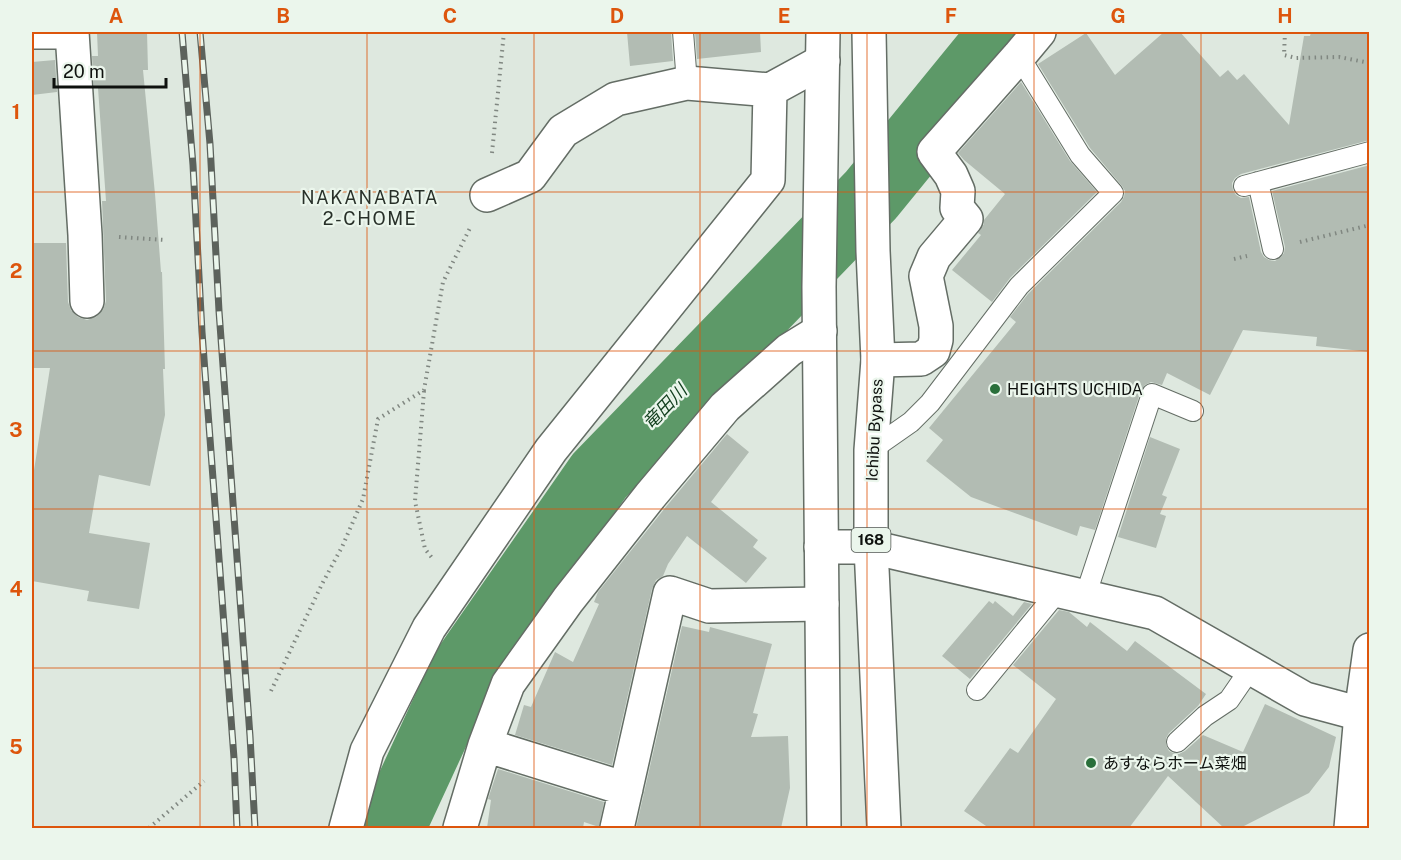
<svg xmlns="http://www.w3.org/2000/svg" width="1401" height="860" font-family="'Public Sans','Noto Sans JP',sans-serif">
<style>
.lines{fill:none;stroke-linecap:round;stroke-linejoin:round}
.river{stroke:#5d9968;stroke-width:68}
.building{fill:#b2bcb3}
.service-casing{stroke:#646d65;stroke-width:22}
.minor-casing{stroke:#646d65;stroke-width:36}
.tertiary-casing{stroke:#646d65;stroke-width:36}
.trunk-casing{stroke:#646d65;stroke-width:36}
.path{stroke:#808781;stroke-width:4;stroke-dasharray:1.5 4.5;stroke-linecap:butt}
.service{stroke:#fff;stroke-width:20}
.minor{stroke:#fff;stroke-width:33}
.tertiary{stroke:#fff;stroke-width:33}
.trunk{stroke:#fff;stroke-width:33}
.rail-casing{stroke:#5c625c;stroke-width:7}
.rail{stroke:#ebf6ec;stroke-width:4.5;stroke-dasharray:14;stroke-linecap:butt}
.grid{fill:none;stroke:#dd550c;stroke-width:1.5;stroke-opacity:0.55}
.poi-dot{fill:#296f3a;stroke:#ebf6ec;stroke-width:2}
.labels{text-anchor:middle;stroke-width:4.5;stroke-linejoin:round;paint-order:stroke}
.shield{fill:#ebf6ec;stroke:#505651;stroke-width:1.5}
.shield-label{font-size:15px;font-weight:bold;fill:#0e110e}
.poi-label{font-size:16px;fill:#0e110e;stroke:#ebf6ec;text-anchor:start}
.street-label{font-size:16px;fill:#0e110e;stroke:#ebf6ec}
.neighbourhood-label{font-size:18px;letter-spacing:1.5px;fill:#283029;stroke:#ebf6ec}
.water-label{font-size:18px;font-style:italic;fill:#113e1d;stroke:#ebf6ec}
.neatline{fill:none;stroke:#dd550c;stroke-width:2}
.grid-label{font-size:20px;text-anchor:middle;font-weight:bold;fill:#dd550c}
</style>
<rect width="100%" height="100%" fill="#dee8df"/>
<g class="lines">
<path class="river" d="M391 828 464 670 599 476 871 195 1004 32"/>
</g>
<path class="building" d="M97 32H147L148 70H143L155 194 161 272H162L165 369H163L165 415 150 486 99 475 89 533 150 543 139 609 87 601 89 591 32 581V483L50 368H32V256H33V243H66L68 302 71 310 78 317 87 320 96 317 103 310 106 301 102 201H106L98 88H94L92 56H98Z
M627 32H671L673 61 630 66Z
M695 32H760L761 52 697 59Z
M1164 32H1180L1220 77 1228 70 1237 80 1244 74 1289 125 1304 36H1310L1311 32H1370V140L1241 174 1235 178 1232 183 1233 190 1236 195 1241 198 1249 197 1261 252 1264 257 1269 260 1275 261 1281 257 1284 253 1285 247 1272 191 1370 165V352L1316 346 1317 337 1243 330 1210 395 1167 373 1162 385 1151 382 1145 385 1141 390 1095 530 1080 526 1077 536 971 497 926 461 943 440 929 428 1016 322 1010 317 1028 294 1121 202 1124 197 1125 191 1122 186 1090 148 1038 64 1086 33 1115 75Z
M55 60 57 92 32 95V62Z
M1021 82 1070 161 1097 192 1010 278 992 302 952 270 981 235 978 233 984 224V220L1005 194 964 160 958 153Z
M727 434 749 452 711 502 758 540 753 547 767 558 746 583 687 536 668 564 663 576 656 580 652 589 612 765 515 735 524 705 531 707 555 652 573 662 599 604 594 602 598 592 665 508Z
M1150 437 1180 449 1162 495 1167 497 1160 514 1166 516 1156 548 1118 537Z
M989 601 993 604 995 601 1013 616 1024 602 1032 604 970 679 942 656Z
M1059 610 1069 612 1087 627 1090 622 1127 651 1135 641 1206 694 1198 706 1169 733 1166 738V745L1169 751 1173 753 1179 754 1185 751 1203 735 1243 752 1265 704 1336 737 1329 767 1309 793 1240 828H1224L1168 776 1129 828H989L964 811 1010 748 1018 753 1056 699 1013 665Z
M682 626 709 632 710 627 772 644 753 713 758 714 751 737 788 736 790 788 781 828H636Z
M498 769 604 802 599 827 584 822 583 828H487L491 800 488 799Z"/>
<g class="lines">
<g class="service-casing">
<path id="service" d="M683 32 687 83
M1258 182 1273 249
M1244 186 1370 152
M871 450 911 422 930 403 1019 286 1113 193 1080 155 1019 56
M1085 597 1152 394 1193 411
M977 690 1059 590
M1177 742 1205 716 1229 700 1251 668"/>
</g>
<g class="minor-casing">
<path id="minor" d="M32 32H72L85 235 87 301
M487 195 530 176 563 131 616 99 687 83 770 90
M878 360 921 359 933 351 936 340V326L926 276 934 257 966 219 957 208 958 191 951 175 934 152 1019 56 1039 32
M821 547H871L1155 613 1305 699 1361 714
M485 745 626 789
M346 828 367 751 429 628 551 450 768 180 770 90 823 61
M460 828 485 745 508 684 568 600 650 496 725 407 789 350 820 331
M617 828 670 593 709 606 822 604"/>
</g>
<g class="tertiary-casing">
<path id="tertiary" d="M1351 828 1361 714 1370 650"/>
</g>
<g class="trunk-casing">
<path id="trunk" d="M823 32 819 287 824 828
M869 32 873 251 878 360 871 450V547L884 828"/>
</g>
<path class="path" d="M1285 32 1284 55 1296 58 1339 57 1370 63
M492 153 504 32
M119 237 165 240
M1300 242 1370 225
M1234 259 1247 256
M424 391 415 501 425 549 433 559
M271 691 322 584 342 547 363 499 378 419 424 390 443 282 471 226
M149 828 204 781"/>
<use href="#service" class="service"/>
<use href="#minor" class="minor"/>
<use href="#tertiary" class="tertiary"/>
<use href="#trunk" class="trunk"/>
<g class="rail-casing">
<path id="rail" d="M182 32 193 165 202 332 234 758 237 828
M200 32 210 144 219 311 250 736 255 828"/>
</g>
<use href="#rail" class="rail"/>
</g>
<path class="grid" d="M200 32V828M367 32V828M534 32V828M700 32V828M867 32V828M1034 32V828M1201 32V828M32 192H1370M32 351H1370M32 509H1370M32 668H1370"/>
<g class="poi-dot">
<circle cx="995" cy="389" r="6"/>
<circle cx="1091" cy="763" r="6"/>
</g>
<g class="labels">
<rect class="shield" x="851.5" y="528" width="39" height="24" rx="4.5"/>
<g class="shield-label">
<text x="871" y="545">168</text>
</g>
<g class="poi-label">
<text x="1007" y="395">HEIGHTS UCHIDA</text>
<text x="1103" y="769">あすならホーム菜畑</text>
</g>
<g class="street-label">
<text transform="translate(874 430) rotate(-87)" y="6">Ichibu Bypass</text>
</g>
<g class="neighbourhood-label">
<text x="370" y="204">NAKANABATA<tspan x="370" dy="21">2-CHOME</tspan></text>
</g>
<g class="water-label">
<text transform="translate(665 407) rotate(-46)" y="6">竜田川</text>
</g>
</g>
<rect width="1401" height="860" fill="none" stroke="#ebf6ec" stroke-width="66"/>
<path d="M54 78v9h112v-9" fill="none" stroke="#0e110e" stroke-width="3"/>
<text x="63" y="78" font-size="18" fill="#0e110e" stroke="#ebf6ec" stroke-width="4.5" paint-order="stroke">20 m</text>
<rect x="33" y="33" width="1335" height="794" class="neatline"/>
<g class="grid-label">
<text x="116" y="23">A</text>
<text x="283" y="23">B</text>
<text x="450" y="23">C</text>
<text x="617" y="23">D</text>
<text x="784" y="23">E</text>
<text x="951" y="23">F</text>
<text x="1118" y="23">G</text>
<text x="1285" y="23">H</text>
<text x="16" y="119">1</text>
<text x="16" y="278">2</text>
<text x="16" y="437">3</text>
<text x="16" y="596">4</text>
<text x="16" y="754">5</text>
</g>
</svg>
